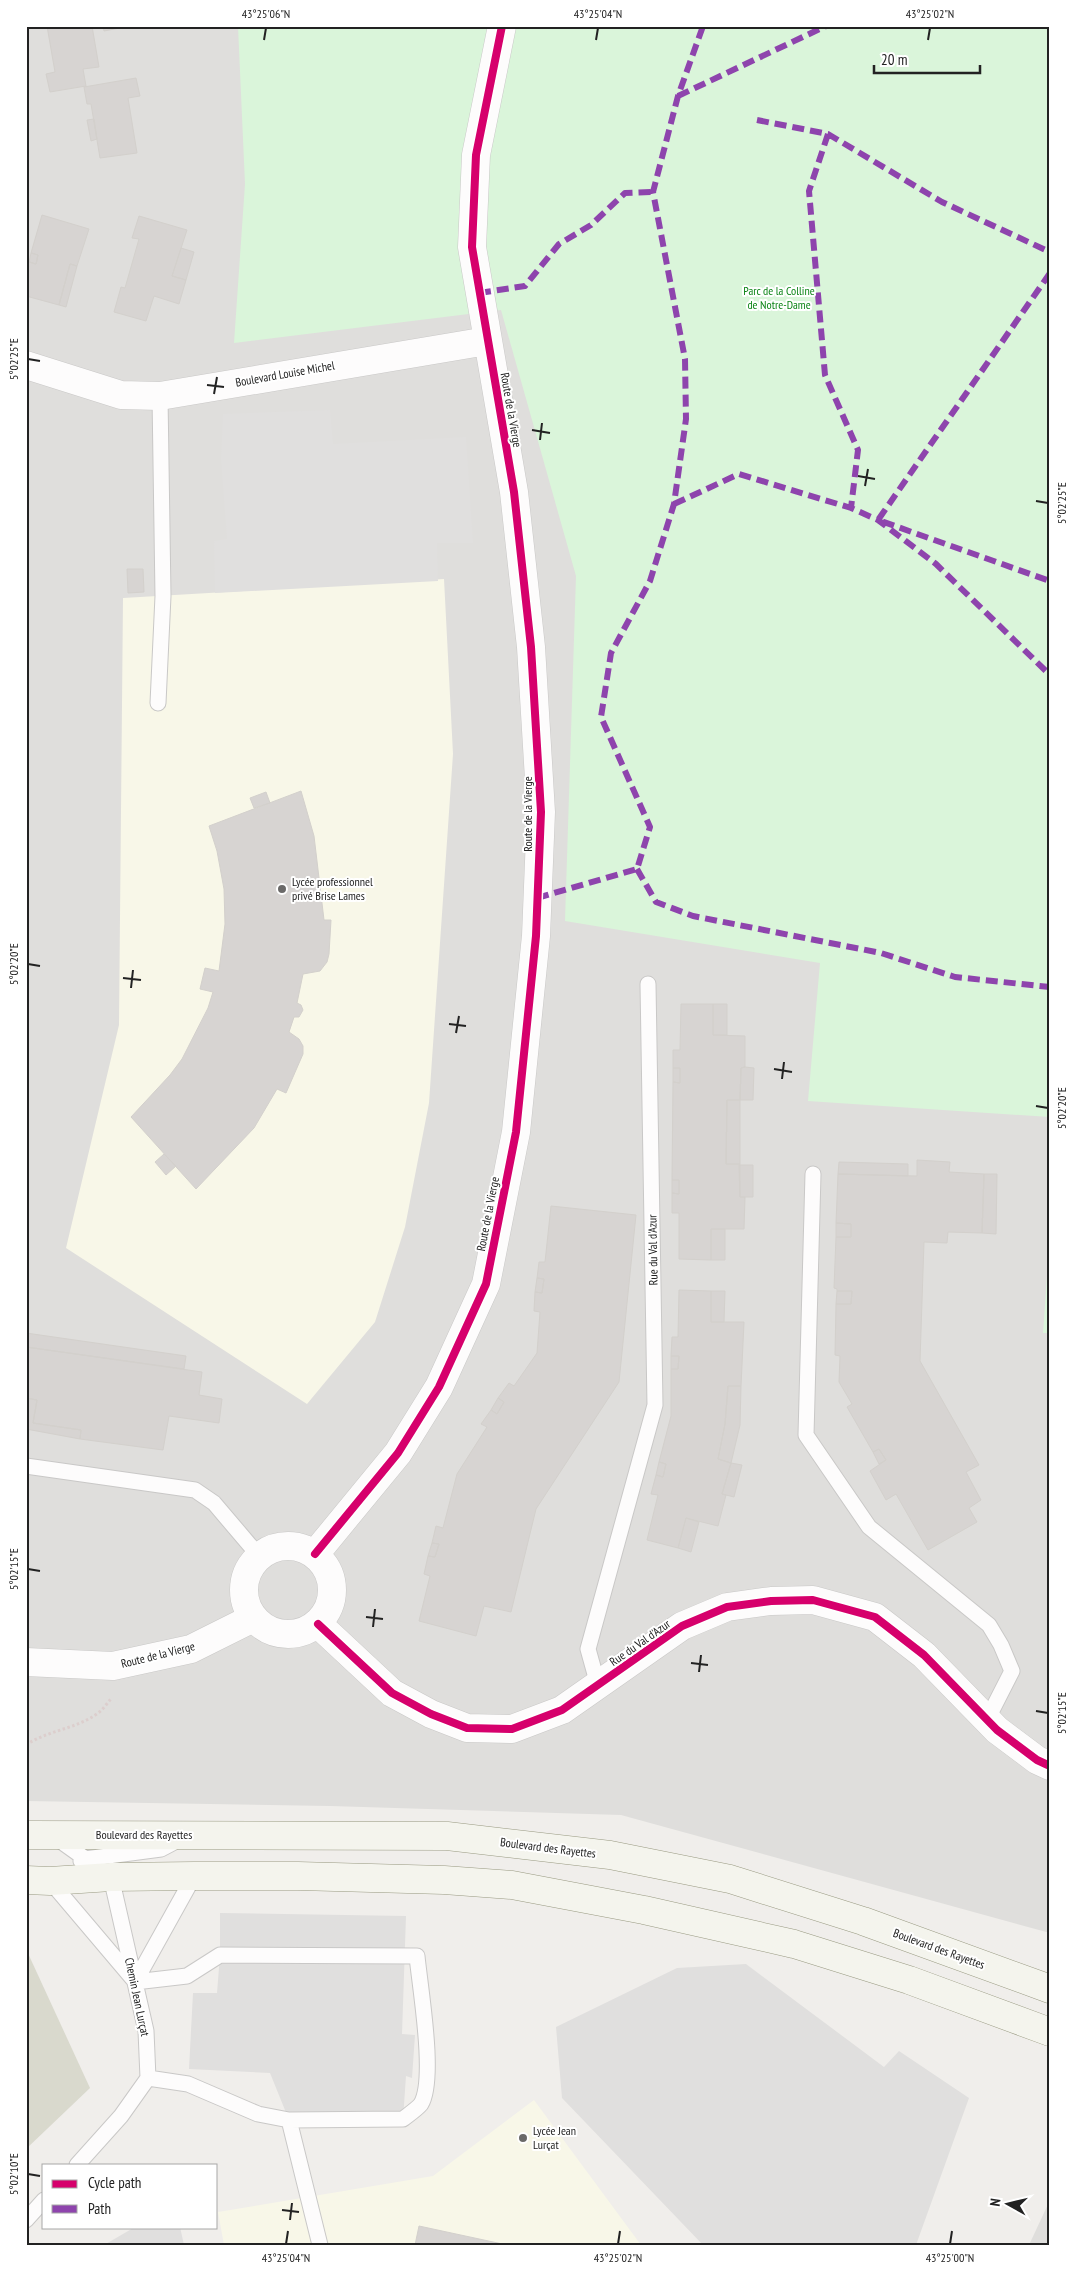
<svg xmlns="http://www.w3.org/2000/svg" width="1076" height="2271" font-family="'PT Sans Narrow',sans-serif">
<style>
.residential{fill:#dfdedc}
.education{fill:#f8f7e8}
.construction{fill:#d9d9cd}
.park{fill:#daf5da}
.parking{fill:#e0dfde}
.building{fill:#d7d4d2;stroke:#d3d0cc}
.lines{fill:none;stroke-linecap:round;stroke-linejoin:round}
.lane-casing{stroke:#c9c8c7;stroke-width:17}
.street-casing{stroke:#c9c8c7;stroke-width:29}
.secondary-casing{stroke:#999a82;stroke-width:29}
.path{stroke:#dccecd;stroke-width:3;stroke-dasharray:2.5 2.5;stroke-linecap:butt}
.lane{stroke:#fdfcfc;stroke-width:15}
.street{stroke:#fdfcfc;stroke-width:28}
.secondary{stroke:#f4f4ed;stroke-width:28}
.quiet{stroke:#8e44ad;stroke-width:6;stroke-dasharray:12 6;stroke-linecap:butt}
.cycleway-casing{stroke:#fff;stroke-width:11}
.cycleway{stroke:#d6006c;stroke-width:8}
.ticks{fill:none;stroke:#222;stroke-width:2}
.poi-dot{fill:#6a6968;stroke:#fff;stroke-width:2}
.labels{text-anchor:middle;stroke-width:4;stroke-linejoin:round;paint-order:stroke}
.park-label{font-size:12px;fill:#0c8416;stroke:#fff}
.street-label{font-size:12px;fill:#222;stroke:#fff}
.poi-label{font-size:12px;fill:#222;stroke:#fff;text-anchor:start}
.neatline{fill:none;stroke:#222;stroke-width:2}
.ticks-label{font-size:12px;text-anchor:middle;fill:#222}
</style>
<rect width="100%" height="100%" fill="#f0eeeb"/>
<path class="residential" d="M26 26H1050V1933L621 1815 330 1806 26 1801Z
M1050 2200V2245H1029Z"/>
<path class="education" d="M444 579 453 754 429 1103 405 1227 375 1322 307 1404 66 1248 119 1025 123 598Z
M534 2100 641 2245H224L218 2212 433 2176Z"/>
<path class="construction" d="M26 1949 90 2088 26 2149Z"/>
<path class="park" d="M238 26H1050V1117L808 1101 820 963 565 921 576 576 501 310 234 343 245 184Z
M1050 1234V1333H1043Z"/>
<path class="parking" d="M330 410 333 444 466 437 473 543H437L438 581 215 593 214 541 227 539 221 459 223 414Z
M220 1913 406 1916 402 2034 415 2035 412 2078 406 2076 403 2119 289 2120 270 2073 189 2069 193 1993H217L220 1955Z
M746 1964 884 2067 899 2051 969 2098 916 2245H703L562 2098 556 2027 677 1968Z
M135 2227H180L184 2245H104Z"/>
<path class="building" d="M47 26H92L99 67 83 69 86 86 50 92 46 74 55 72Z
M103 26H130L104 31Z
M136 78 140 96 128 98 137 153 100 158 91 104H87L84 87Z
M94 119 97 139 91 141 87 120Z
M42 215 89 229 77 266 70 264 59 305 26 296V271L29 262 36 264 38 255 31 253Z
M139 216 187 230 172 276 186 280 179 304 154 296 146 321 114 312 121 287 125 288 139 239 132 238Z
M181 248 194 252 186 280 172 276Z
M31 253 38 255 36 264 29 262Z
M70 264 77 266 66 307 59 305Z
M127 569H143L144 592 128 593Z
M301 791 314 836 324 920H331L329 954 327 962 320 971 303 974 297 1003 301 1005 303 1010 299 1017H294L289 1032 299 1039 303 1046V1054L286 1093 277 1089 254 1128 196 1189 131 1117 170 1075 182 1059 208 1008 213 992 200 989 205 968 219 971 225 924 224 889 217 851 209 826Z
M266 792 270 803 254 808 250 798Z
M681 1004H713V1035L745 1036V1067L741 1068 740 1100H727L726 1164H740V1197H745L744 1229H711V1260L679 1259V1213H672V1193L679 1194V1180H672L673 1082 680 1083V1068H673V1050H680Z
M713 1004H727V1035H713Z
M745 1067 754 1068 753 1100H740L741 1068Z
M673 1068H680V1083L673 1082Z
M727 1100H740V1164H726Z
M164 1154 176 1166 166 1175 155 1162Z
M917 1160 950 1162 949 1172 984 1174 982 1233 948 1232 947 1243 924 1242 920 1361 979 1465 966 1472 981 1500 969 1508 977 1522 928 1550 896 1494 886 1500 870 1471 886 1460 879 1449 873 1452 847 1407 852 1404 839 1382 840 1356 835 1355 836 1304H851L852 1291H837V1289L834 1288 836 1237H851V1224L836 1223 838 1174 917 1176Z
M839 1162 908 1164V1176L838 1174Z
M739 1165H753V1197H740Z
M984 1174H997L996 1234 982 1233Z
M672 1180H679V1194L672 1193Z
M551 1206 636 1215 619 1382 536 1509 511 1612 484 1606 476 1636 419 1621 430 1576 424 1574 428 1556 435 1557 439 1544 432 1543 436 1526 443 1528 457 1474 487 1427 481 1424 491 1410 497 1414 504 1402 498 1398 509 1383 514 1386 537 1353 540 1312 534 1311 535 1292 542 1293 544 1279 537 1278 539 1262H545Z
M836 1223 851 1224V1237H836Z
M711 1229H725V1260H711Z
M537 1278 544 1279 542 1293 535 1292Z
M679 1290 711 1291V1322H744L741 1386H728L725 1424 718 1459 731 1463 722 1494 726 1495 718 1526 686 1518 678 1548 647 1540 658 1495 651 1494 656 1475 663 1477 666 1464 659 1462 671 1416V1369H678L679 1356H671L672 1337H678Z
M711 1291H725L724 1322H711Z
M837 1291H852L851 1304H836Z
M26 1333 186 1356 184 1369 26 1347Z
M26 1347 202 1372 199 1395 222 1399 219 1423 169 1416 163 1450 80 1439 81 1430 33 1423 37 1400 26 1398Z
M671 1356H679L678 1369H671Z
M728 1386H741L740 1425 731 1463 718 1459 725 1424Z
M26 1398 37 1400 33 1423 81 1430 80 1439 26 1429Z
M498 1398 504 1402 497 1414 491 1410Z
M879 1449 886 1460 879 1464 873 1452Z
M659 1462 666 1464 663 1477 656 1475Z
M731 1463 742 1465 734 1497 722 1494Z
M686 1518 699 1522 691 1552 678 1548Z
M432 1543 439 1544 435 1557 428 1556Z
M419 2226 507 2245H415Z"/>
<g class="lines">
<g class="lane-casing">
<path id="lane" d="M158 703 163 596 160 396
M813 1174 806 1435 869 1527 989 1625 1001 1645 1012 1671 987 1720
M26 1466 195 1490 214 1503 259 1556
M598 1685 588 1649 655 1405 648 984
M55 1837 111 1877 146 2031 148 2078 121 2116 77 2165
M81 1861 85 1859 161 1849 178 1840
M54 1879 50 1881 133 1979
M135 1982 187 1976 220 1955 417 1956C420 1988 436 2079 421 2104 417 2109 408 2115 403 2119L289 2120 258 2114 188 2084 148 2078
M135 1982 194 1876
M289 2120 320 2245
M26 2220 44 2200"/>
</g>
<g class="street-casing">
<path id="street" d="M26 365 121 395 160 396 487 341
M244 1590a44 44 0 1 1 88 0a44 44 0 1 1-88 0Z
M315 1554 398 1453 439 1387 486 1284 516 1132 536 936 541 812 531 647 514 492 472 247 476 155 502 26
M318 1624 392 1693 431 1714 467 1728 512 1729 562 1710 682 1626 727 1607 771 1601 813 1600 875 1617 924 1655 997 1730 1037 1760 1050 1766
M26 1662 113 1666 191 1649 253 1618"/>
</g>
<g class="secondary-casing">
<path id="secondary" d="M26 1835 447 1836 610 1855 730 1879 863 1921 1050 1989
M26 1880 50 1881 111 1877 194 1876H298L444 1880 512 1885 644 1910 794 1944 909 1980 1050 2032"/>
</g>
<path class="path" d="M26 1745C48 1730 77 1729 98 1713 103 1710 107 1703 111 1699"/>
<use href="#lane" class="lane"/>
<use href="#street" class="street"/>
<use href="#secondary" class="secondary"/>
<path class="quiet" d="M678 96 826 26
M757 120 828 134 942 202 1050 252
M828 134 809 191 825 375 858 450 851 508
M1050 273 878 520 1050 581
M479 293 525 286 559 244 591 225 625 193 653 192
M674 504 739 474 851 508 878 520 936 564 1050 675
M637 869 656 902 693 916 881 953 955 977 1050 987
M537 898 637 869 650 827 601 717 611 653 650 581 674 504 686 419 685 359 653 192 678 96 703 26"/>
<g class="cycleway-casing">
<path id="cycleway" d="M315 1554 398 1453 439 1387 486 1284 516 1132 536 936 541 812 531 647 514 492 472 247 476 155 502 26
M318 1624 392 1693 431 1714 467 1728 512 1729 562 1710 682 1626 727 1607 771 1601 813 1600 875 1617 924 1655 997 1730 1037 1760 1050 1766"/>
</g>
<use href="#cycleway" class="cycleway"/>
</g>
<path class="ticks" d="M264 40 266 28M596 40 598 28M928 40 930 28M28 359 40 361M207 385 224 387M214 394 217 377M532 430 550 433M540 440 542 423M858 476 875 479M865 486 868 469M1036 501 1048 503M28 964 40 966M123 978 141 980M131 988 133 970M449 1024 466 1026M456 1033 459 1016M774 1069 792 1072M782 1079 784 1062M1036 1106 1048 1108M28 1569 40 1571M366 1617 383 1619M373 1627 375 1609M691 1663 708 1665M699 1672 701 1655M1036 1711 1048 1713M28 2174 40 2176M282 2210 299 2212M290 2220 292 2203M286 2244 288 2231M618 2244 620 2231M950 2244 952 2231"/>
<g class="poi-dot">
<circle cx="282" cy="889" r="5"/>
<circle cx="523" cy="2138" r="5"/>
</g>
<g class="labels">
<g class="park-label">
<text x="779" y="295">Parc de la Colline<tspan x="779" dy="14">de Notre-Dame</tspan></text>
</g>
<g class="street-label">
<text transform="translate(285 374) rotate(-10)" y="4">Boulevard Louise Michel</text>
<text transform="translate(511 410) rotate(80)" y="4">Route de la Vierge</text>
<text transform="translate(528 814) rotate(-90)" y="4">Route de la Vierge</text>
<text transform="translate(488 1214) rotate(-79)" y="4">Route de la Vierge</text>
<text transform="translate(653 1250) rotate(-91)" y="4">Rue du Val d'Azur</text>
<text transform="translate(640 1643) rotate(-35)" y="4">Rue du Val d'Azur</text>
<text transform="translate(158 1655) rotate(-14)" y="4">Route de la Vierge</text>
<text x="144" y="1839">Boulevard des Rayettes</text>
<text transform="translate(548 1848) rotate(7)" y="4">Boulevard des Rayettes</text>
<text transform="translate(939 1949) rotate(20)" y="4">Boulevard des Rayettes</text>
<text transform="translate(137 1997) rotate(78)" y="4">Chemin Jean Lurçat</text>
</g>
<g class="poi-label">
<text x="292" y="886">Lycée professionnel<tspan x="292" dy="14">privé Brise Lames</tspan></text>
<text x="533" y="2135">Lycée Jean<tspan x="533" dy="14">Lurçat</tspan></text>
</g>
</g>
<rect width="1076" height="2271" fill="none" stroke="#ffffff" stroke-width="55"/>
<rect x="42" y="2164" width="175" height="65" fill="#ffffff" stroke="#a7a7a7"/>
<rect x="52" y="2180" width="25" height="8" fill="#d6006c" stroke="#a7a7a7"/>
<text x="88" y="2188" font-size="15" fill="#222222">Cycle path</text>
<rect x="52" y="2205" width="25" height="8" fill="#8e44ad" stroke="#a7a7a7"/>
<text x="88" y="2214" font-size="15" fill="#222222">Path</text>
<g transform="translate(1008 2204) rotate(278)" stroke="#ffffff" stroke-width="4" paint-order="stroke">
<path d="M0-4L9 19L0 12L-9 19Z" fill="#222222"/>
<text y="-8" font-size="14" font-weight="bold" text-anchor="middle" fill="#222222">N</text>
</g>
<path d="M874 65v8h106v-8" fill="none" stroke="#222222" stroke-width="2.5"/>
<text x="881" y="65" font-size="15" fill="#222222" stroke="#ffffff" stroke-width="4" paint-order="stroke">20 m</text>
<rect x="28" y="28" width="1020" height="2216" class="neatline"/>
<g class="ticks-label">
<text x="266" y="18">43°25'06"N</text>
<text x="598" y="18">43°25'04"N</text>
<text x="930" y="18">43°25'02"N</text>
<text transform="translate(14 359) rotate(-90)" y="4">5°02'25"E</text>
<text transform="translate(1062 503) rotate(-90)" y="4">5°02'25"E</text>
<text transform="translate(14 964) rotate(-90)" y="4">5°02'20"E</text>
<text transform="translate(1062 1108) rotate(-90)" y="4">5°02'20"E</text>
<text transform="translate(14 1569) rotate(-90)" y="4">5°02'15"E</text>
<text transform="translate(1062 1713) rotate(-90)" y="4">5°02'15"E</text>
<text transform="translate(14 2174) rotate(-90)" y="4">5°02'10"E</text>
<text x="286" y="2262">43°25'04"N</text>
<text x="618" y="2262">43°25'02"N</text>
<text x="950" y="2262">43°25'00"N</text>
</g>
</svg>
